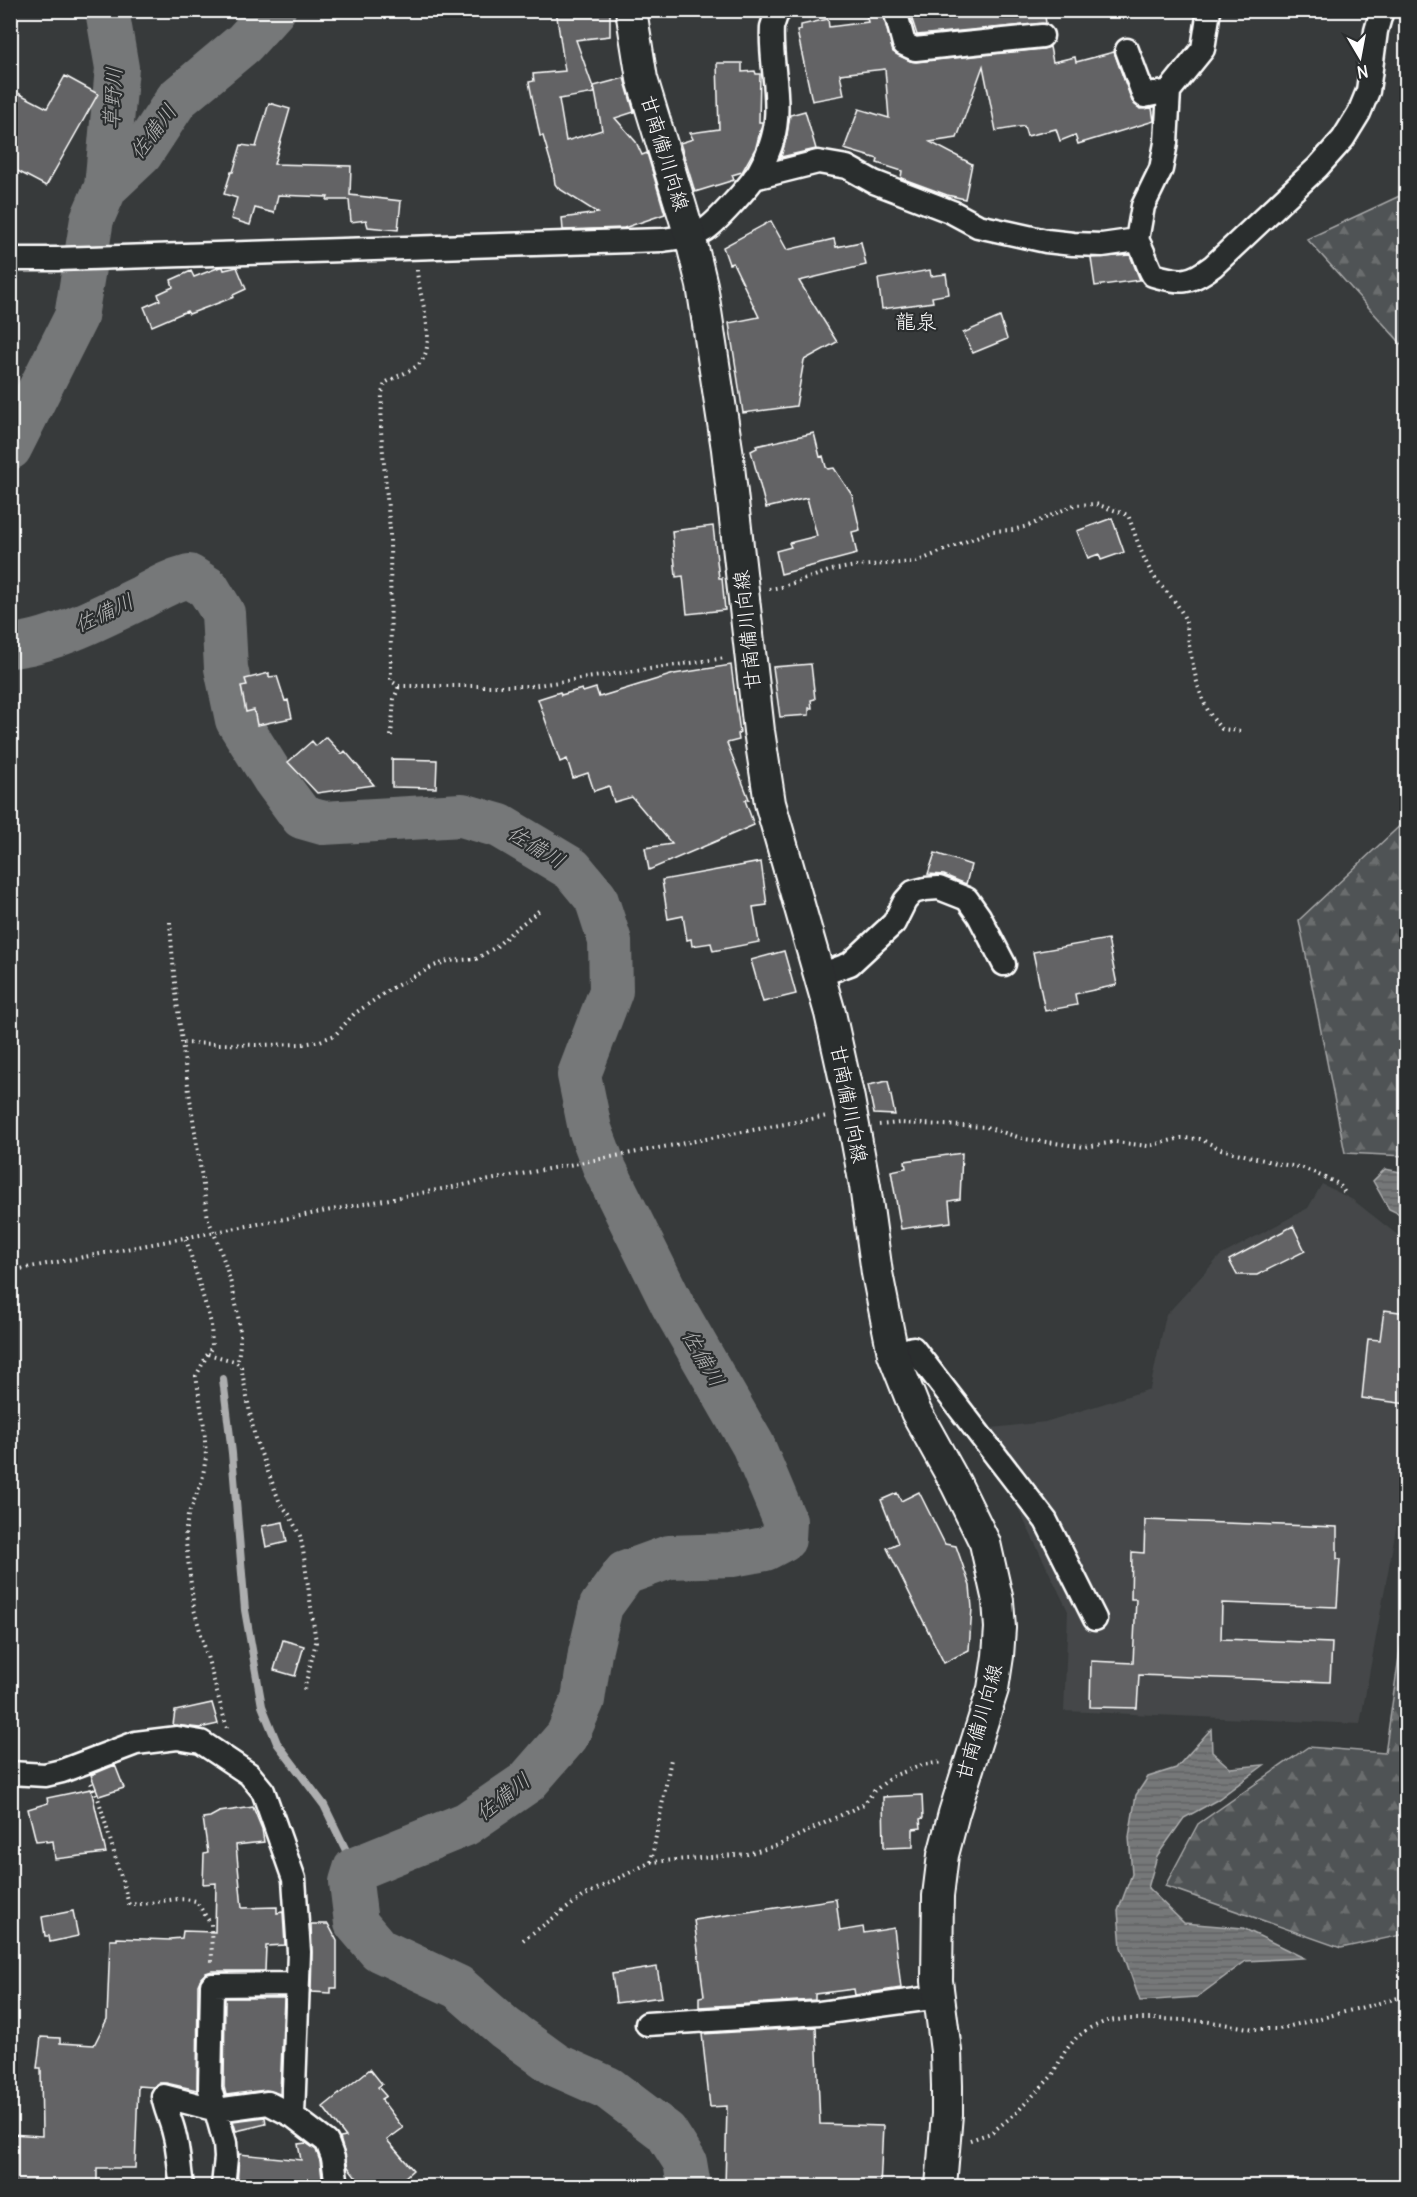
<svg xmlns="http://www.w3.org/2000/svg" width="1417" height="2197" font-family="Delius,'Klee One',sans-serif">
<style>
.built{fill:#444748}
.forest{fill:url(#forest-firs);stroke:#a8a9aa;stroke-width:1.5}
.water{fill:url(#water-rules);stroke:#adaeaf;stroke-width:1.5}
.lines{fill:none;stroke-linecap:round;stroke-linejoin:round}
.stream{stroke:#adaeaf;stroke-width:8}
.river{stroke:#767879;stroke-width:44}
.building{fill:#636465;stroke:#fff;stroke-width:1.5}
.minor-casing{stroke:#fff;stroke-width:27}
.major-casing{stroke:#fff;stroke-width:34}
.path{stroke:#fff;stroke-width:4;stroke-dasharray:1.5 4.5;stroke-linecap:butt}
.minor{stroke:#2a2d2e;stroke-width:22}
.major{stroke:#2a2d2e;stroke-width:30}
.labels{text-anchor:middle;stroke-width:4.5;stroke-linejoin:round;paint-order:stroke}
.street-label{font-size:20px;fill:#fff;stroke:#2a2d2e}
.water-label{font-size:21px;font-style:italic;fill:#b4b5b5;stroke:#2a2d2e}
.neighbourhood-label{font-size:21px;fill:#fff;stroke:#2a2d2e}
</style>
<defs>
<pattern id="forest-firs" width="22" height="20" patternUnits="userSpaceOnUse" patternTransform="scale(1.5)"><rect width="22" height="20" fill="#505354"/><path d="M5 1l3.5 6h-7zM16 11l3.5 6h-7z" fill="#6a6d6e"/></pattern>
<pattern id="water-rules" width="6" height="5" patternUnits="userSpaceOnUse" patternTransform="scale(1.5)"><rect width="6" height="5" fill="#767879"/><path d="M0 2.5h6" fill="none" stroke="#616262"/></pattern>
</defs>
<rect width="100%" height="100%" fill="#373a3b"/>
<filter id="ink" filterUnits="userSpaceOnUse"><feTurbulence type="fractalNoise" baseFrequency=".0167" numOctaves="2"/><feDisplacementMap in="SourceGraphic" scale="12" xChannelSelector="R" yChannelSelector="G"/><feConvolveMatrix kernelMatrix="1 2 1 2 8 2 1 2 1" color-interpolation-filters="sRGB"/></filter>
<g filter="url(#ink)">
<path class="built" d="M1322 1184 1353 1200 1395 1233 1406 1239V1474L1360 1724 1064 1711 1068 1611 1016 1504 966 1431 1045 1422 1150 1389 1166 1315 1220 1256 1308 1208Z"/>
<path class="forest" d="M1406 193V349L1307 239Z
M1406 820V1156L1345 1153 1299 920Z
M1406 1609V1934L1341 1948 1165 1886 1198 1824 1308 1747 1385 1753Z"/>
<path class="water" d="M1385 1169 1406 1173V1217L1389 1209 1373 1181Z
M1211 1729 1212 1752 1230 1768 1264 1765 1217 1800 1184 1818 1157 1856 1148 1888 1184 1923 1243 1928 1304 1958 1246 1961 1197 1997 1140 2001 1121 1947 1118 1911 1132 1874 1129 1837 1136 1795 1148 1777 1176 1768Z"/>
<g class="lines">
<path class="stream" d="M223 1379 232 1453 245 1610 262 1706 277 1743 324 1805 355 1869"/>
<path class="river" d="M106 187 117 68 107 10
M10 448 76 317 92 219 106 187 141 154 177 99 244 43 274 10
M10 646C52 643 105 615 142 597 159 588 170 581 189 576L208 588 223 613 226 668 237 720 274 779 302 817 323 823 462 815 500 826 572 869 596 898 610 941 611 991 579 1075 590 1129 605 1169 672 1304 753 1445 785 1521 784 1539 765 1549 732 1555 669 1557 625 1573 601 1606 590 1653 583 1700 567 1736 527 1782 466 1824 355 1869 351 1882 356 1923 379 1950 458 1987 505 2028 556 2065 608 2088 666 2132 685 2162 689 2186"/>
</g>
<path class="building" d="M556 10H610V36L576 40 595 93 559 99 566 141 602 130 594 86 624 78 634 112 615 118 636 142 642 155 647 153 665 214 624 228 563 230 562 218 598 213 558 188 555 184 553 170 543 136H540L529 82 534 81 533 74 565 71Z
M865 10H882L893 52 910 61 916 62 1043 49 1050 47 1053 62 1075 57 1076 62 1114 52 1132 101 1140 109 1152 108 1154 121 1078 144 1075 135 1060 141 1056 129 1027 136 1024 126 996 131 983 66 957 138 930 142 972 164 965 199 947 195 901 178 902 171 877 163 878 159 844 149 859 109 889 118 885 69 840 74 844 95 812 101 797 31 801 30V25L828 19 829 27 868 22Z
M909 10H1044L1046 23 917 35Z
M717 63H742V72L755 71 756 74H760L759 122H762V124L756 147 742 172 732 175 734 180 695 192 680 143 693 139 690 133 719 129Z
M65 76 98 94 46 186 10 167V102L16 92 47 108Z
M269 103 290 109 274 164 351 166 350 195 401 201 398 230 368 227 366 220 351 222 349 200H327L328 197 278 195 274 213 255 208 250 225 231 219 237 198 224 194 231 172H233L241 145 256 147Z
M805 111 816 149 781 157 787 135 790 115Z
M771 221 787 250 834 239 836 247 861 242 866 265 799 281 837 342 804 360 796 406 743 413 729 323 759 317 733 263 729 264 723 247Z
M1130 255 1140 280 1095 286 1091 258Z
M220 267H223L224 270 237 267 246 289 233 295 234 297 189 314 187 311 152 326 144 307 160 300 158 294 173 287 171 280 191 271 194 277Z
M930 270 931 276 946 274 949 294 932 297 933 302 882 309 878 279Z
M1000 317 1007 339 973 353 963 333Z
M814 433 820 457 823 456 826 467 828 469 834 468 852 495 860 530 852 532 857 554 781 574 776 551 791 547 789 543 817 536 807 498 766 508 751 451 757 448 756 446Z
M1112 518 1124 552 1101 560 1099 554 1088 558 1077 531Z
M713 526 719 578H722L725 610 687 614 683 576 676 577 672 531Z
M811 664 815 699 811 700 812 708H809V715L780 717 773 667Z
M731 665 740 733 738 734 739 740 727 743 749 799 745 800 754 825 649 870 645 848 672 844 632 797 614 802 609 786 594 791 588 773 573 778 567 759 560 762 538 699 560 692 561 695 582 689 583 692 596 688 599 697 674 674Z
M269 673V677L277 676 285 701 288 700 292 718 257 725 254 710 246 712 241 686 247 685 245 679Z
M326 737 342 754 345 751 374 785 317 793 288 762 312 741 316 746Z
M392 759 437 760 436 788 392 787Z
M935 853 971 865 966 884 944 875 928 874Z
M761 862 767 905 753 907 759 942 713 951 711 943 692 946 691 939 687 940 683 916 668 919 662 880Z
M1108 939 1117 985 1075 994 1077 1005 1045 1011 1033 952Z
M784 951 796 994 763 1002 751 960Z
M888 1081 895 1115 874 1114 868 1085Z
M962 1153 960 1199 949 1201 951 1222 901 1229 891 1171 906 1168 905 1161Z
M1293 1226 1305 1251 1257 1275H1237L1229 1260Z
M1384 1310 1407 1313V1404L1362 1398 1368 1339 1380 1340Z
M919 1492 945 1544 956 1546 970 1586 972 1608 969 1650 944 1663 887 1548 898 1543 881 1500 897 1493 901 1501Z
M1145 1520 1337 1527V1559H1340L1337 1607 1222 1603 1221 1639 1332 1643 1330 1682 1139 1675 1137 1708 1090 1707 1091 1661 1133 1663 1136 1599H1131L1132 1552 1144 1553Z
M283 1522 287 1542 266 1547 262 1526Z
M283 1640 304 1646 295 1676 274 1670Z
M212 1703 218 1724 200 1728 173 1725 175 1711Z
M115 1765 124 1788 99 1796 91 1775Z
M91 1789 106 1853 55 1859 53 1841 46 1842V1840L36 1841 28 1809 48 1803 47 1798Z
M922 1795 923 1818 920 1819 921 1828 913 1829V1847L884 1848 883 1797Z
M253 1807 262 1829 264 1842 236 1845 242 1908 277 1907V1913L283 1912 285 1945 266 1946 265 1971H212L206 1973 201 1978 198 1985 197 2090 166 2083H159L153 2087 138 2086 135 2168H97V2187H10V2134L42 2136 41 2068H37L41 2037 60 2038V2043L94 2045 107 2019 110 1940H117V1938L170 1940V1939L182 1938 183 1931 215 1932 216 1883 203 1884 204 1854 208 1853 203 1818 210 1817 219 1812Z
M836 1899 840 1931 863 1927 864 1933 894 1928 901 1988 855 1995 854 1989 815 1994V2000L699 2007V1997L704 1996 694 1920Z
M73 1911 78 1936 50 1942 49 1936H45L42 1917Z
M311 1924H328L337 1941V1988H331V1993L311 1992 312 1952Z
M657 1967 662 1997 616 2003 612 1974Z
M225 1998H284L280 2094 266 2090 226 2095 224 2087Z
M816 2027 820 2124 883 2126 880 2187H725L727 2106 710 2107 702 2034Z
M370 2069 382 2084 378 2087 386 2096 381 2099 403 2128 387 2140 413 2170 394 2187H364L348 2167 340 2138 346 2137 323 2107Z
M265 2117 266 2124 236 2131 233 2121Z
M306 2143 316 2150 320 2161 323 2187H237L239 2154 301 2160 298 2144Z"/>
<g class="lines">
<g class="minor-casing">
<path id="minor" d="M895 10 904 44 915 49 1042 36
M1209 10 1203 49 1169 91 1166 143 1161 169 1143 206 1137 240C1145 253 1146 263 1153 275 1182 283 1189 284 1213 266L1318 167 1343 139 1359 113 1368 91 1376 31 1382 10
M1127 50 1144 96 1169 91
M754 178 818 162 847 167 874 182 952 212 978 226 1046 241 1073 244 1102 245 1137 240
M10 259H57L663 240C676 238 691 237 703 231 715 225 752 183 759 171 768 156 775 136 776 119 779 89 770 58 772 27L776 15 780 10
M820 975 850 964 894 923 905 901 913 892 925 889 939 888 967 899 979 916 1004 964
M893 1354 913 1348 1046 1521 1095 1619
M10 1773 45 1775 62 1771 136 1743 177 1738 201 1742 249 1774 263 1791 294 1879 299 1952 293 2116
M647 2024 820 2013 939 1997
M182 2186C179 2168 179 2151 174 2133 171 2120 165 2109 163 2096L217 2110 268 2103 293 2116 327 2142 333 2158 337 2186
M223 2186 226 2158 225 2143 210 2089 212 1985 297 1984"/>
</g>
<g class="major-casing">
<path id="major" d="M631 10 642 79 690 236 702 285 727 449 759 731 770 803 830 1013 849 1099 865 1186 877 1273 893 1354 916 1412 956 1484 985 1543 998 1601 1000 1628 998 1656 993 1689 954 1813 943 1855 938 1896 937 1981 946 2051 947 2086V2114L941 2186"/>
</g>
<path class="path" d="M417 270C418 295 440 345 418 365 409 372 395 377 385 383L382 393 381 431 390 530 391 681 399 686H531L725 658
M769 589 782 587 832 570 856 566 916 562 991 531 1012 530 1028 526 1074 505 1096 504 1128 515C1136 536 1142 559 1155 578 1166 592 1181 605 1186 623 1188 630 1188 638 1189 645 1195 675 1200 708 1222 729L1240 731
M391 736 394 699 399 686
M170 922C176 1022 194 1121 208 1219 222 1250 241 1307 240 1341 240 1348 238 1356 238 1364
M183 1043 256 1045 303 1044 320 1041 335 1035 354 1014 392 988 434 966 448 961 476 959 496 947 513 931 541 909
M879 1125 900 1123 986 1127 1024 1139 1084 1147 1115 1142 1148 1146 1181 1138 1200 1139 1221 1149 1275 1163 1303 1168 1339 1184 1345 1193
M186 1239 211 1323 212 1346 196 1376 204 1426 206 1457 202 1481 188 1515 185 1535 194 1609 228 1732
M10 1271 827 1116
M208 1354 234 1361 241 1367 255 1438 280 1503 289 1514 300 1536 303 1550 316 1642 304 1690
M91 1783 98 1798 129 1904C152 1906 172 1895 196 1901L211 1924 212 1963
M651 1862 671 1759
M523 1940 585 1895 651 1862 747 1854 779 1845 864 1804 874 1791 893 1776 922 1765 943 1762
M970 2140 991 2133 1015 2114 1052 2076 1065 2051 1077 2037 1090 2028 1107 2021 1126 2019H1160L1204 2021 1255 2029H1279L1406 1996"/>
<use href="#minor" class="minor"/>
<use href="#major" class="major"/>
</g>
</g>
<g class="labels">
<g class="street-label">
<text transform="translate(665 153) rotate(73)" y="7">甘南備川向線</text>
<text transform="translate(747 630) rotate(-96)" y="7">甘南備川向線</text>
<text transform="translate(849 1104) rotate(79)" y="7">甘南備川向線</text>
<text transform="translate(979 1722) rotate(-74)" y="7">甘南備川向線</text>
</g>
<g class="water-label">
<text transform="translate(113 98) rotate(-87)" y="7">草野川</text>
<text transform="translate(153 132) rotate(-53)" y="7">佐備川</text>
<text transform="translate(104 613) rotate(-25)" y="7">佐備川</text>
<text transform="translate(536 847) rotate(31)" y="7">佐備川</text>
<text transform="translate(703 1358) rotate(60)" y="7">佐備川</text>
<text transform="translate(503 1797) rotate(-38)" y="7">佐備川</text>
</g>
<g class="neighbourhood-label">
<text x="916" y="329">龍泉</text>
</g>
</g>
<rect width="1417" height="2197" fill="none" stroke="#2a2d2e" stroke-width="36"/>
<rect x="18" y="18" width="1381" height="2161" fill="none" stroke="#fff" stroke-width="2" filter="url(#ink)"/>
<g transform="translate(1360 57) rotate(170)" stroke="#2a2d2e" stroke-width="4.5" paint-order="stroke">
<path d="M0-4.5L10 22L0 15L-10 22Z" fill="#ffffff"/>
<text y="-9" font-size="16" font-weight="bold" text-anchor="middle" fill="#ffffff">N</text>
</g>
</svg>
